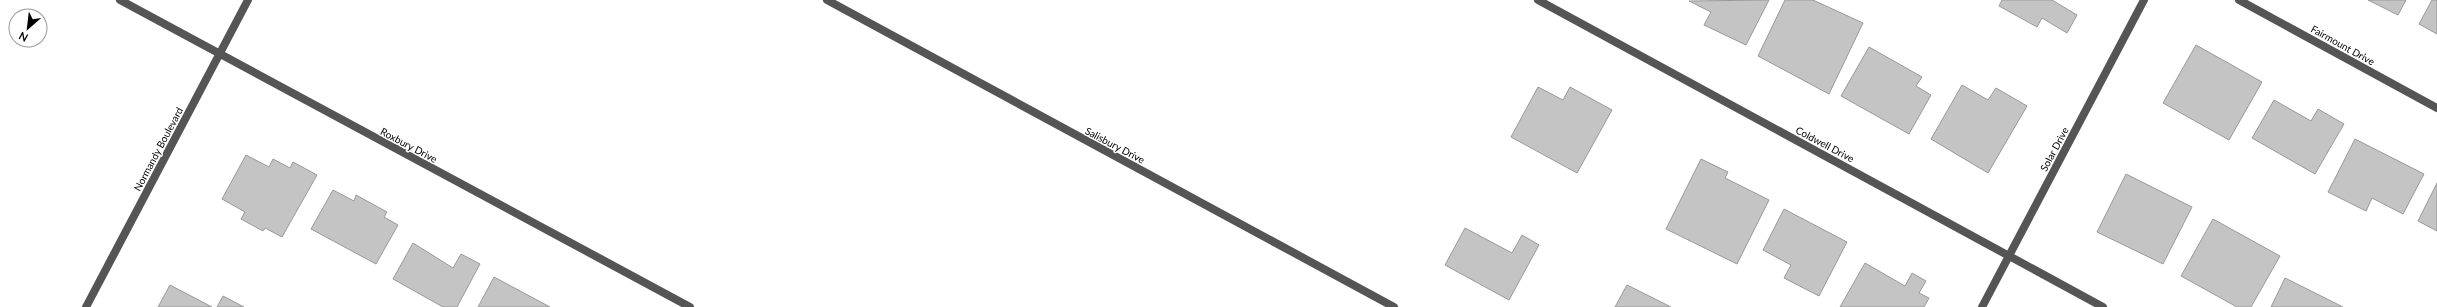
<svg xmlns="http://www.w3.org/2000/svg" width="2437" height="307" font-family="Lato,sans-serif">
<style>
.building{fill:#c4c4c4;stroke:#999}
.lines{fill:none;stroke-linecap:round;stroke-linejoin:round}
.minor{stroke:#555;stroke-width:8}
.labels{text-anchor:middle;stroke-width:3;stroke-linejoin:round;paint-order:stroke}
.street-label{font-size:10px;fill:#000;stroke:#fff}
</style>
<rect width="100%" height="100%" fill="#fff"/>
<path class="building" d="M1769 0 1746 45 1704 25 1711 12 1689 1Z
M1785 0H1813L1863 23 1829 94 1758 56Z
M2002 0H2052L2077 15 2067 33 2042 18 2037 27 1999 6Z
M2368 0H2406L2398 15Z
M2432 0H2437V34L2419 24Z
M2196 45 2262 82 2229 140 2163 103Z
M1869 47 1922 77 1916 86 1931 95 1909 134 1841 96Z
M1962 85 1988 100 1996 88 2027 106 1988 173 1931 139Z
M1538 87 1563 100 1570 87 1612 110 1577 173 1511 137Z
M2274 100 2311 121 2318 109 2344 124 2315 174 2252 138Z
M2355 139 2424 174 2403 214 2372 198 2366 211 2328 192Z
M246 155 269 167 273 159 290 168 293 162 317 175 282 237 265 228 263 231 241 219 245 212 222 199Z
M1701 159 1728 172 1725 178 1769 200 1737 264 1666 229Z
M2126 174 2192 207 2163 264 2097 232Z
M2437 183V231L2418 221Z
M333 190 354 201 356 195 387 212 384 217 398 225 376 264 311 229Z
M1784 209 1847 242 1819 296 1784 278 1791 265 1763 250Z
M2213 219 2280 256 2251 307H2237L2181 276Z
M1465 228 1512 253 1522 235 1539 245 1509 300 1445 265Z
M413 243 453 268 461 254 480 264 457 307H443L393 279Z
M1865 263 1905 286 1912 273 1926 281 1919 293 1929 298 1924 307H1840Z
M494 277 550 307H478Z
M2285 278 2343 307H2271Z
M170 285 212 307H158Z
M1627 285 1671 307H1615Z
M223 296 244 307H217Z"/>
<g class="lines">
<path class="minor" d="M120 0 690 307
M827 0 1394 307
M1538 0 2103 307
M2239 0 2437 108
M86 307 248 0
M1982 307 2144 0"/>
</g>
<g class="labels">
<g class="street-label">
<text transform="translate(2343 45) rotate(29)" y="4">Fairmount Drive</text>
<text transform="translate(1825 144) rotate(28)" y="4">Coldwell Drive</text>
<text transform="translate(409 145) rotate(28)" y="4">Roxbury Drive</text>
<text transform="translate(1115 145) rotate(28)" y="4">Salisbury Drive</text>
<text transform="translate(158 149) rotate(-62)" y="4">Normandy Boulevard</text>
<text transform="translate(2054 149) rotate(-62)" y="4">Solar Drive</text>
</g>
</g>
<g transform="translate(28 28) rotate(208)"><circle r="19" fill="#ffffff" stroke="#999999"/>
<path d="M0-3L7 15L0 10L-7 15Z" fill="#000000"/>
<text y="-6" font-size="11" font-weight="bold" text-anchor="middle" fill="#000000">N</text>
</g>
</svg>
